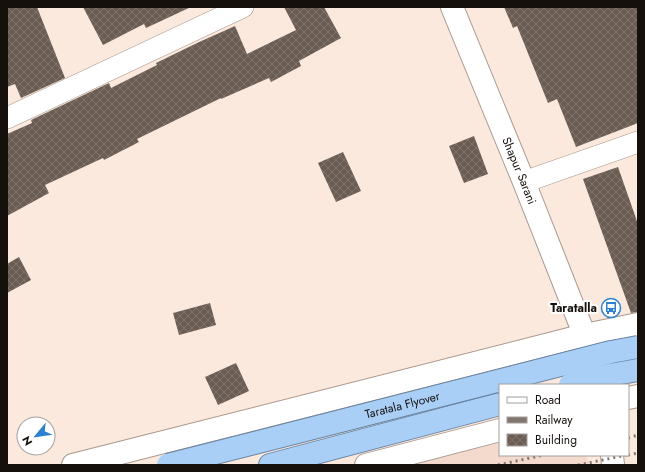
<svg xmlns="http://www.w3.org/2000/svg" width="645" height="472" font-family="Jost,sans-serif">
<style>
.built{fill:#f4dacc}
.building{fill:url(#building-cross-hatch)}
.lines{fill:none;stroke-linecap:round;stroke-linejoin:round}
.minor-casing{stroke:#a9988e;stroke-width:22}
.tertiary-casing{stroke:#a9988e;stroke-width:24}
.trunk-casing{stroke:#6984a2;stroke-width:24}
.minor{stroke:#fff;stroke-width:21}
.tertiary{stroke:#fff;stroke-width:22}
.trunk{stroke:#aacff6;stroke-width:22}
.rail{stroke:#82776f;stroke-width:3;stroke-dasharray:2 4;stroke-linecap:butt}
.trunk-bridge-casing{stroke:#6984a2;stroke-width:24;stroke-linecap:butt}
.trunk-bridge{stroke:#aacff6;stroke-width:22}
.labels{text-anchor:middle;stroke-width:4;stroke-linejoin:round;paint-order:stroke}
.street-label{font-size:12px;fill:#16100c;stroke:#fff}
.poi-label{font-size:12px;font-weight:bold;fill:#16100c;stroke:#fff;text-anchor:end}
</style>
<defs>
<pattern id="building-cross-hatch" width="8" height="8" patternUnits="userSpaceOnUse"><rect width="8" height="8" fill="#6c5d54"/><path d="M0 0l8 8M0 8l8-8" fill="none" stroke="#7f746c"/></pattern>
</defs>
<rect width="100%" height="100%" fill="#fbe9de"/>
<path class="built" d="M500 440V455H586L590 465H414Z"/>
<path class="building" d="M7 7H37L65 78 21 98 15 84 7 87Z
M83 7H191L146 28 144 24 103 45Z
M284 7H324L341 38 299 61 301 66 271 82 269 78 221 99V98L137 139 139 142 104 160 103 158 45 185 49 193 7 216V134L32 123 31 120 109 83 111 88 157 65 156 63 197 43 235 26 247 54 296 30Z
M504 7H638V123L576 147 557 99 548 103 517 26 513 28Z
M474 136 488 174 464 183 449 146Z
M343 152 361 191 336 202 318 163Z
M618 167 638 224V312L631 313 583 179Z
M19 257 31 280 7 293V264Z
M210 303 216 325 179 335 173 313Z
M236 363 249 391 218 405 205 377Z"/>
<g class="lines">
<g class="minor-casing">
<path id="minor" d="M7 118 243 7
M524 182 638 142"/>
</g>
<g class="tertiary-casing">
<g id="tertiary">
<path id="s1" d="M452 7 524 182 590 349"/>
<path d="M628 398 638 396"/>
<path d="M612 455 613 465"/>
<path d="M73 465 585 335 638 324"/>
<path d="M366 465 500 430"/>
</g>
</g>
<g class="trunk-casing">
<path id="trunk" d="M270 465 500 404"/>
</g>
<use href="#minor" class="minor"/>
<use href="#tertiary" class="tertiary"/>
<use href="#trunk" class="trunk"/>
<path class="rail" d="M628 438 638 435
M628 455 638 453
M498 465 544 455
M578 465 627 455"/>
<g class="trunk-bridge-casing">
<g id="trunk-bridge">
<path d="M570 385 604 376 638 370"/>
<path id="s2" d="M168 465 611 352 638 347"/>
</g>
</g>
<use href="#trunk-bridge" class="trunk-bridge"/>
</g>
<defs>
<g id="bus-ring" transform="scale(1)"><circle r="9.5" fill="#fff" stroke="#2b81cf" stroke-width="1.5"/><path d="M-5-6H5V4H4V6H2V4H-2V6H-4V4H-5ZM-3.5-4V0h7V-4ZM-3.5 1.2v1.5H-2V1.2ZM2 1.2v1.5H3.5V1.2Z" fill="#2b81cf"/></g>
</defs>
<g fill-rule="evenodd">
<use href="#bus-ring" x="611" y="308"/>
</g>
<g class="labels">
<g class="street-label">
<text dy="4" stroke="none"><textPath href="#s1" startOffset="177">Shapur Sarani</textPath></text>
<text dy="4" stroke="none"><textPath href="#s2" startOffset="242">Taratala Flyover</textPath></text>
</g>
<g class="poi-label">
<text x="597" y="312">Taratalla</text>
</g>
</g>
<rect width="645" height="472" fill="none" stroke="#16100c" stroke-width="16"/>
<rect x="499" y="384" width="130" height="72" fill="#ffffff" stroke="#a29f9e"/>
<rect x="507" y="397" width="20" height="6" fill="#ffffff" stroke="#a29f9e"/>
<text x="535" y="404" font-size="12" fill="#16100c">Road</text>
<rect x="507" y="417" width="20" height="6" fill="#82776f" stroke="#a29f9e"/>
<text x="535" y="424" font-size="12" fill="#16100c">Railway</text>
<rect x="507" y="434" width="20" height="12" fill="url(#building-cross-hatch)" stroke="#a29f9e"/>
<text x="535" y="444" font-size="12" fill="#16100c">Building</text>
<g transform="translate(36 436) rotate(241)"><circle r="19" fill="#ffffff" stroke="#a29f9e"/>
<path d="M0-3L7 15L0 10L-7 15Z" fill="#2b81cf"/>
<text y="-6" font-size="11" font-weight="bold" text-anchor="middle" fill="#16100c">N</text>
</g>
</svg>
